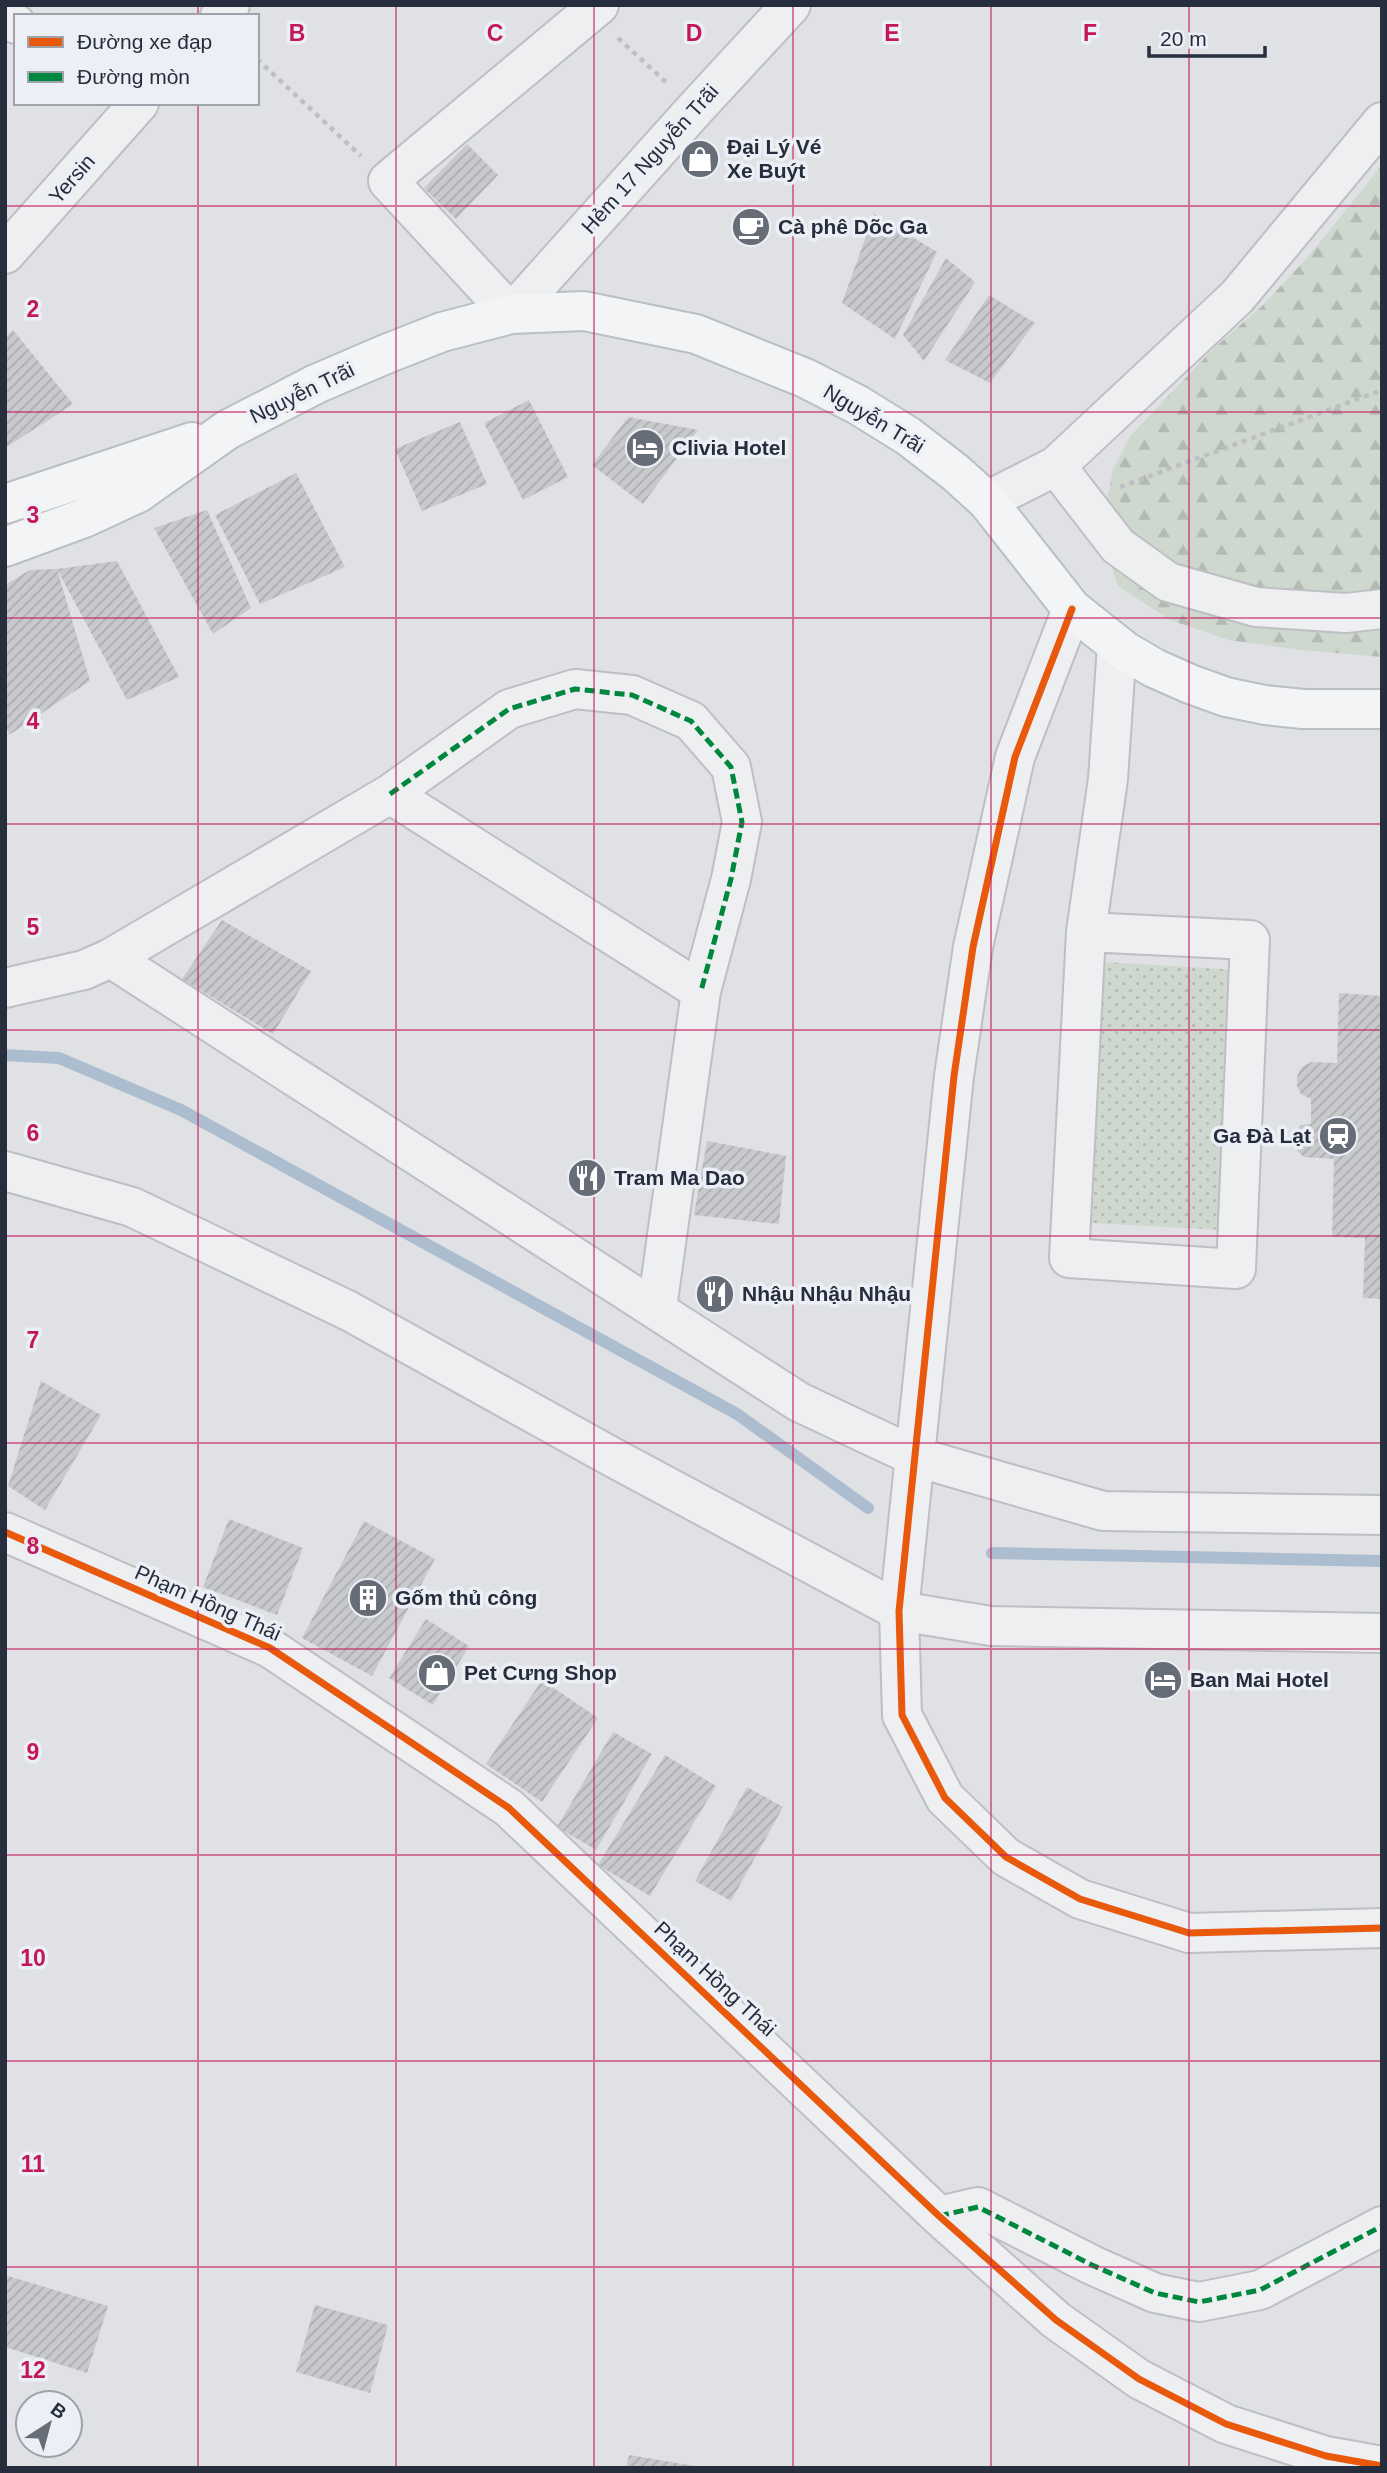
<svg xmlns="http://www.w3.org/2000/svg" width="1387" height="2473" font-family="Helvetica,sans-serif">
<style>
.grass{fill:url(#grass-dots)}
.forest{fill:url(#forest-firs)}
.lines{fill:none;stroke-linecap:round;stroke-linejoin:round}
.stream{stroke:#adbdd0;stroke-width:12}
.building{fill:url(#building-hatch)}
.minor-casing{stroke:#bdbfc2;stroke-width:42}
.major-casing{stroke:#bbbec2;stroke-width:42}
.path{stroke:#bebfc4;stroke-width:4.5;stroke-dasharray:5 5;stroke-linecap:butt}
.minor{stroke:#eeeff1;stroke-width:38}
.major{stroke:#f3f4f5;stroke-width:38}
.quiet{stroke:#00873e;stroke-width:5;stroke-dasharray:10 5;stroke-linecap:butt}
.cycleway-casing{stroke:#eceff5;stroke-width:11}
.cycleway{stroke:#e8590c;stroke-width:7}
.grid{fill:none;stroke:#c2185b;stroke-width:2;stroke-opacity:0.55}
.labels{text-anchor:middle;stroke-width:7;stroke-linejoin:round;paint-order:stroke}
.poi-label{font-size:21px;font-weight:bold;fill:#262e3d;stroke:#eceff5;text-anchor:start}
.street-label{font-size:21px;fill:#262e3d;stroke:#eceff5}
.grid-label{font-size:23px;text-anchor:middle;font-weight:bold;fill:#c2185b;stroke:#eceff5;stroke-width:7;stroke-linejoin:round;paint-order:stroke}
</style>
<defs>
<pattern id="grass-dots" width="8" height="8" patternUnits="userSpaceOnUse" patternTransform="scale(1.75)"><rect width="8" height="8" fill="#cfd8cf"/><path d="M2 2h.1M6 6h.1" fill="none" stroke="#b2bab3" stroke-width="1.8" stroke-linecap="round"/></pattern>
<pattern id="forest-firs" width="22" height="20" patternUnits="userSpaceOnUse" patternTransform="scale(1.75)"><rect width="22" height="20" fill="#cfd8cf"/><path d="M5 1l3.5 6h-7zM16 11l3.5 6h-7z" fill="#b2bab3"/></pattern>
<pattern id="building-hatch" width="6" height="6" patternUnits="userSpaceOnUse" patternTransform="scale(1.75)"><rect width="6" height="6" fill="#c7c9cd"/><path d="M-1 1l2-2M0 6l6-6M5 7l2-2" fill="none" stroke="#abadb1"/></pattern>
</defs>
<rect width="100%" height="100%" fill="#dfe1e4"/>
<path class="grass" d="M1104 962 1238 970 1225 1230 1091 1223Z"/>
<path class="forest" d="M1382 165V657L1301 650 1229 640 1170 620 1118 586 1104 544 1105 508 1113 470 1130 436 1215 347 1262 306 1308 257Z"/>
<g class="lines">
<path class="stream" d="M5 1055 59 1058 181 1110 737 1414 868 1508
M992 1553 1382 1561"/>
</g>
<path class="building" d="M467 144 498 175 456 219 424 188Z
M874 214 937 252 895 339 842 303Z
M946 258 975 282 924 361 903 335Z
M989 295 1035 323 990 383 945 360Z
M13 330 73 404 5 448V338Z
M529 400 568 477 523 500 484 423Z
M628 417 698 430 643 504 592 465Z
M460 422 487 484 422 511 395 449Z
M296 473 345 567 260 604 215 515Z
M207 510 251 608 213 634 154 528Z
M117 561 179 677 127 700 57 569Z
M57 569 90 681 9 735 5 722V585L30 570Z
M222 920 311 971 273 1034 182 979Z
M1339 993 1382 996V1299L1363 1298 1365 1238 1332 1237 1334 1159 1304 1157 1298 1152 1294 1141 1296 1131 1301 1125 1311 1124V1099L1301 1094 1297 1086V1076L1302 1067 1311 1062 1337 1063Z
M707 1141 786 1156 779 1224 694 1215Z
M41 1381 101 1415 45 1510 8 1486Z
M229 1519 303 1548 277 1615 203 1587Z
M364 1521 435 1559 372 1676 302 1638Z
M426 1619 469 1646 433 1705 389 1678Z
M542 1680 598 1718 542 1802 486 1764Z
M613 1732 652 1754 596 1850 557 1827Z
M665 1755 716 1786 650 1896 598 1865Z
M747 1787 783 1807 731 1901 695 1881Z
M8 2276 108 2306 87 2373 5 2347V2283Z
M315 2305 388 2325 370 2393 296 2372Z
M629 2455 695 2466V2468H626Z"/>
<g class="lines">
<g class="minor-casing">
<path id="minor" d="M599 5 388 181 511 314 695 109 791 5
M5 16 16 24
M220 16 230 5
M5 254 139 103
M1056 466 1118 546 1168 582 1256 607 1346 613 1382 609
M987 501 1056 466 1237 297 1382 122
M1072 609 1015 757 973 947 954 1076 899 1611 902 1715 945 1798 1006 1857 1080 1899 1189 1933 1382 1928
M390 794 509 709 575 689 632 695 691 721 731 767 742 822 731 879 701 991
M1086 932 1250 940 1236 1269 1069 1258 1086 932 1108 779 1117 645
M111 958 390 794 701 991 657 1308
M5 988 84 970 111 958 799 1402 916 1457 1103 1511 1382 1515
M5 1171 132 1207 349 1311 612 1457 899 1611 991 1626 1382 1633
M5 1532 270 1648 509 1808 939 2216 1056 2320 1139 2379 1226 2424 1326 2456 1382 2466
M939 2216 978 2207 1092 2265 1155 2293 1199 2302 1260 2290 1382 2226"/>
</g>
<g class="major-casing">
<path id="major" d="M5 504 192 442
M5 547 84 518 138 493 227 430 316 384 386 354 442 332 511 314 584 311 696 334 805 378 858 405 908 436 956 473 987 501 1072 609 1125 651 1154 668 1190 684 1226 697 1265 705 1303 709H1382"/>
</g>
<path class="path" d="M618 38 668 84
M257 59 361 156
M1120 487 1382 390"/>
<use href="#minor" class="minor"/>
<use href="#major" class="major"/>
<path class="quiet" d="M390 794 509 709 575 689 632 695 691 721 731 767 742 822 731 879 701 991
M939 2216 978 2207 1092 2265 1155 2293 1199 2302 1260 2290 1382 2226"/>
<g class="cycleway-casing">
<path id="cycleway" d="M1072 609 1015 757 973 947 954 1076 899 1611 902 1715 945 1798 1006 1857 1080 1899 1189 1933 1382 1928
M5 1532 270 1648 509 1808 939 2216 1056 2320 1139 2379 1226 2424 1326 2456 1382 2466"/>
</g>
<use href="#cycleway" class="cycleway"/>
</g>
<path class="grid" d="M198 5V16M396 5V2468M594 5V2468M793 5V2468M991 5V2468M1189 5V2468M198 103V2468M5 206H1382M5 412H1382M5 618H1382M5 824H1382M5 1030H1382M5 1236H1382M5 1443H1382M5 1649H1382M5 1855H1382M5 2061H1382M5 2267H1382"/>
<defs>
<g id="shop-disc" transform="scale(2.0125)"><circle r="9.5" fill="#676d77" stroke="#eceff5"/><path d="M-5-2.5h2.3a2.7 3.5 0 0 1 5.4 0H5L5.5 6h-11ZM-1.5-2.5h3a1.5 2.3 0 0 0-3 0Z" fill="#fff"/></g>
<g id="cafe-disc" transform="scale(2.0125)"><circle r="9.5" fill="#676d77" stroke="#eceff5"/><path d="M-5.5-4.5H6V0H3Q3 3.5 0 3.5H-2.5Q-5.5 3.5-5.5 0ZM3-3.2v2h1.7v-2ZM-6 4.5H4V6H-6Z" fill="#fff"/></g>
<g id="hotel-disc" transform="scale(2.0125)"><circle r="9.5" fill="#676d77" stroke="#eceff5"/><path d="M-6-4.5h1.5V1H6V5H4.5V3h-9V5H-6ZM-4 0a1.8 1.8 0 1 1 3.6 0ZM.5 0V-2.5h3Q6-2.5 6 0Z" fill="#fff"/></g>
<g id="station-disc" transform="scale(2.0125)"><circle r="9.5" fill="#676d77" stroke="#eceff5"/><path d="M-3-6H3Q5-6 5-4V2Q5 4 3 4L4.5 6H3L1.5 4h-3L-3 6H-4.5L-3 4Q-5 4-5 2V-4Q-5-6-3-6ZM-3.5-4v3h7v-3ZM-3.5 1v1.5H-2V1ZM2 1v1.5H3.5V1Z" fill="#fff"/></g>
<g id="restaurant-disc" transform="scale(2.0125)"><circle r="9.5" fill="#676d77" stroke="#eceff5"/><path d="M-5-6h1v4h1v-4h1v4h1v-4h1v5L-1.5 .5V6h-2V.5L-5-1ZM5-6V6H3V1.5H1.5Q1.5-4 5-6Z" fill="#fff"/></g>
<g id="building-disc" transform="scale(2.0125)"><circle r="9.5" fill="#676d77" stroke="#eceff5"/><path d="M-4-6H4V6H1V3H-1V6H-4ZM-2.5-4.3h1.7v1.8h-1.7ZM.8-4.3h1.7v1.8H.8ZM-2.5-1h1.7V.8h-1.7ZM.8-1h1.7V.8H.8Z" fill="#fff"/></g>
</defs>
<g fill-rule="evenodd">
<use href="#shop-disc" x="700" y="159"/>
<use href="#cafe-disc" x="751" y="227"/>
<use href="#hotel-disc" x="645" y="448"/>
<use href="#station-disc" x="1338" y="1136"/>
<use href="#restaurant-disc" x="587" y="1178"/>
<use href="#restaurant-disc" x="715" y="1294"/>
<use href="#building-disc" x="368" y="1598"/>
<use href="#shop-disc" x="437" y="1673"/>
<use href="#hotel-disc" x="1163" y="1680"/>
</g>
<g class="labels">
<g class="poi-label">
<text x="727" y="154">Đại Lý Vé<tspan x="727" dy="24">Xe Buýt</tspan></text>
<text x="778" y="234">Cà phê Dõc Ga</text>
<text x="672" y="455">Clivia Hotel</text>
<text x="1311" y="1143" text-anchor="end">Ga Đà Lạt</text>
<text x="614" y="1185">Tram Ma Dao</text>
<text x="742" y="1301">Nhậu Nhậu Nhậu</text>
<text x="395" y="1605">Gốm thủ công</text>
<text x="464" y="1680">Pet Cưng Shop</text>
<text x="1190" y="1687">Ban Mai Hotel</text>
</g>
<g class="street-label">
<text transform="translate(650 159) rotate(-48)" y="7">Hẻm 17 Nguyễn Trãi</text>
<text transform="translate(72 179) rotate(-49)" y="7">Yersin</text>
<text transform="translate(302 393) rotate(-26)" y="7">Nguyễn Trãi</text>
<text transform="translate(874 419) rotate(31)" y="7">Nguyễn Trãi</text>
<text transform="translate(208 1603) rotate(24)" y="7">Phạm Hồng Thái</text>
<text transform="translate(715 1979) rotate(43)" y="7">Phạm Hồng Thái</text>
</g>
</g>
<g class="grid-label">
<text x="297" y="41">B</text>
<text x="495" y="41">C</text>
<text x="694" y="41">D</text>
<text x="892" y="41">E</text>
<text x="1090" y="41">F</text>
<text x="33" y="317">2</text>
<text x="33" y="523">3</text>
<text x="33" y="729">4</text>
<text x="33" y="935">5</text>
<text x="33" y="1141">6</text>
<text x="33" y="1348">7</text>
<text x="33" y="1554">8</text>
<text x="33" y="1760">9</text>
<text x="33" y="1966">10</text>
<text x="33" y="2172">11</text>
<text x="33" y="2378">12</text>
</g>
<rect width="1387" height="2473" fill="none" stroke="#262e3d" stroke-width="14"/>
<rect x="14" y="14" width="245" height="91" fill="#eceff5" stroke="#9da2ab" stroke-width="2"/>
<rect x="28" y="37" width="35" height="10" fill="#e8590c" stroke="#9da2ab" stroke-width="2"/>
<text x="77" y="49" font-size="21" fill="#262e3d">Đường xe đạp</text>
<rect x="28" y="72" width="35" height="10" fill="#00873e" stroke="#9da2ab" stroke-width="2"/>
<text x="77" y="84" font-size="21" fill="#262e3d">Đường mòn</text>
<g transform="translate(49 2424) rotate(36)"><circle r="33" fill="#eceff5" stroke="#9da2ab" stroke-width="2"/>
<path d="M0-5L12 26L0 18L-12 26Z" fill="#676d77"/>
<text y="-10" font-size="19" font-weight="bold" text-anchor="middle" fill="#262e3d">B</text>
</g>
<path d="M1149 46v10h116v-10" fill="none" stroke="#262e3d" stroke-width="3.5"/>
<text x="1160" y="46" font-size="21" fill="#262e3d" stroke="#eceff5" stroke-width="5" paint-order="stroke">20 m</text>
</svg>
